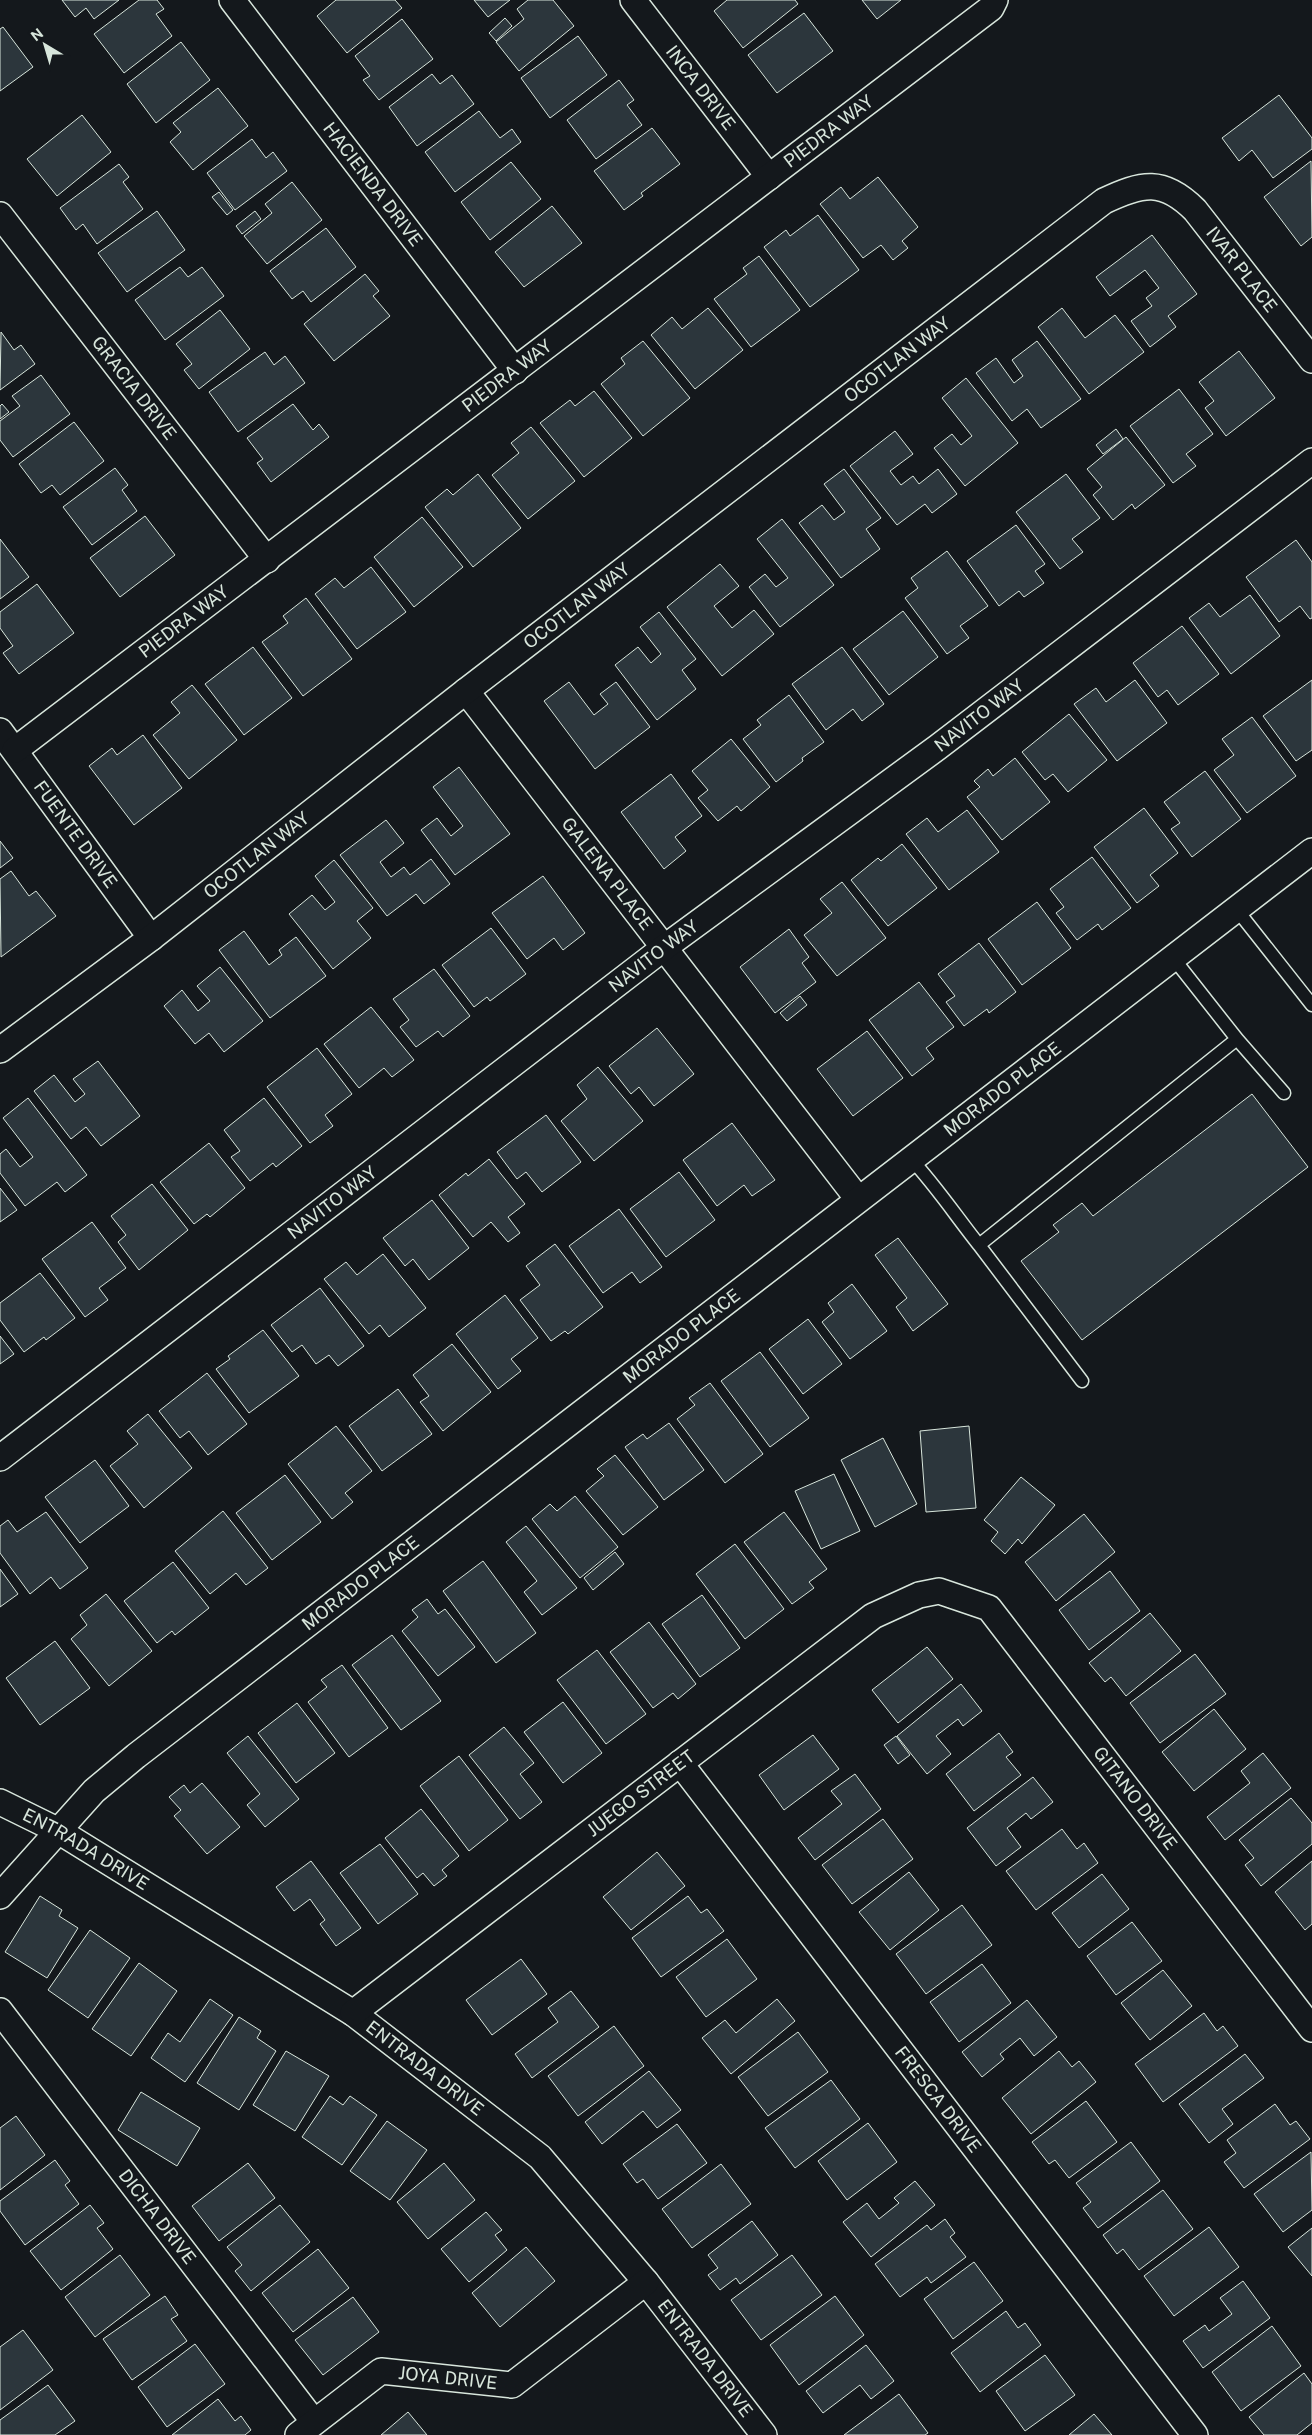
<svg xmlns="http://www.w3.org/2000/svg" width="1312" height="2435" font-family="'Public Sans',sans-serif">
<style>
.building{fill:#2c363c;stroke:#d8e6dc}
.lines{fill:none;stroke-linecap:round;stroke-linejoin:round}
.service-casing{stroke:#d8e6dc;stroke-width:15}
.minor-casing{stroke:#d8e6dc;stroke-width:28}
.service{stroke:#14181c;stroke-width:12}
.minor{stroke:#14181c;stroke-width:25}
.labels{text-anchor:middle;stroke-width:4;stroke-linejoin:round;paint-order:stroke}
.street-label{font-size:18px;fill:#d8e6dc;stroke:#14181c}
</style>
<rect width="100%" height="100%" fill="#14181c"/>
<path class="building" d="M62 0H119L94 19 86 8 75 17Z
M139 0H157L164 9 156 14 172 36 124 73 94 34Z
M336 0H395L402 8 347 53 317 16Z
M474 0H510L488 17Z
M528 0H553L574 26 519 71 496 42 524 19 517 9Z
M727 0H795L798 4 743 48 714 11Z
M862 0H901L877 19Z
M804 13 833 51 777 93 748 55Z
M505 18 512 26 496 41 489 33Z
M402 19 433 59 379 100 363 80 370 76 355 56Z
M3 27 33 67 0 91V29Z
M578 36 607 75 550 118 521 78Z
M181 42 210 80 156 123 127 84Z
M432 74 440 84 452 75 474 104 417 146 389 107Z
M619 80 634 100 627 105 642 125 596 159 567 120Z
M218 88 248 126 193 170 170 142 181 132 173 123Z
M1279 95 1312 138V149L1273 178 1252 150 1239 161 1222 138Z
M479 111 500 138 512 129 521 142 455 192 425 152Z
M82 115 111 152 57 196 27 159Z
M652 128 680 164 641 193 643 196 624 210 594 171Z
M252 139 266 158 273 152 287 171 235 210 207 173Z
M1311 161 1312 237 1301 246 1264 197Z
M511 162 541 199 490 240 461 202Z
M119 164 129 177 123 182 143 209 97 244 83 224 76 230 60 208Z
M878 177 918 227 902 241 908 248 893 260 881 245 863 258 820 204 841 187 850 199Z
M292 182 322 220 267 264 244 236 272 213 265 204Z
M219 192 233 210 227 215 212 197Z
M552 206 582 243 524 287 495 252Z
M157 211 185 250 127 292 98 253Z
M255 211 261 219 242 234 236 226Z
M818 215 859 270 810 307 764 247 786 230 790 236Z
M326 228 356 267 311 302 303 291 292 299 270 271Z
M1152 235 1197 294 1168 316 1176 327 1150 347 1131 321 1152 306 1146 298 1159 288 1145 270 1110 296 1096 277Z
M759 256 800 310 751 347 714 299 747 274 743 268Z
M180 267 188 277 202 267 224 296 165 340 135 300Z
M365 274 379 291 373 296 390 316 334 361 304 324Z
M708 308 743 350 695 389 651 335 672 317 682 329Z
M1062 308 1085 338 1115 315 1144 352 1089 394 1038 327Z
M220 310 250 349 199 389 184 370 192 364 176 344Z
M1 332 14 350 21 345 35 364 0 390Z
M643 341 690 398 643 436 601 384 625 364 621 358Z
M1037 341 1081 399 1041 428 1027 409 1012 421 976 373 996 358 1014 383 1023 376 1012 360Z
M1239 351 1275 398 1226 436 1205 408 1214 401 1199 382Z
M265 352 274 365 285 356 305 383 238 432 209 392Z
M41 375 70 414 13 457 0 440V421L20 406 12 396Z
M966 378 1018 443 965 486 934 448 952 434 961 445 972 436 942 398Z
M1179 389 1213 434 1186 454 1196 466 1173 483 1130 426Z
M594 391 632 438 584 477 540 423 570 400 575 406Z
M2 404 9 412 0 419V406Z
M293 404 313 430 319 424 329 437 271 482 257 463 263 459 247 438Z
M74 422 104 461 60 495 52 485 41 493 19 464Z
M531 427 575 481 528 519 492 475 519 453 511 443Z
M1116 429 1123 439 1103 454 1096 445Z
M895 431 913 454 890 471 901 485 913 476 919 484 938 469 957 494 932 513 925 504 897 525 850 466Z
M1126 437 1165 485 1135 509 1132 504 1113 520 1093 495 1102 487 1087 469Z
M115 468 128 485 122 490 137 511 92 545 63 507Z
M844 469 881 518 866 529 880 549 841 578 799 523 822 505 834 520 845 512 824 484Z
M478 474 521 528 473 567 425 507 447 489 453 495Z
M1066 474 1100 518 1072 539 1083 552 1060 569 1016 512Z
M145 516 175 555 120 597 90 558Z
M422 517 463 567 414 607 374 557Z
M782 519 834 585 780 627 749 587 765 574 776 587 788 578 757 539Z
M1016 525 1045 564 1035 571 1044 583 1024 597 1019 591 999 606 967 561Z
M0 539 29 577 0 599Z
M1296 540 1312 562V618L1310 619 1300 606 1279 622 1246 577Z
M947 551 988 606 960 626 969 638 947 654 905 598 918 588 911 578Z
M720 564 739 586 714 606 732 628 754 610 774 634 722 676 667 607Z
M371 567 406 612 357 649 315 594 335 578 344 588Z
M37 584 74 633 19 674 3 653 13 646 0 628V612Z
M1250 595 1280 636 1231 674 1189 618 1209 603 1220 617Z
M306 598 352 659 303 696 262 642 288 623 283 616Z
M903 611 938 657 889 695 853 649Z
M659 612 696 659 682 670 696 689 657 720 615 665 638 647 651 663 661 654 640 627Z
M1182 626 1219 674 1178 705 1167 690 1158 697 1133 663Z
M253 647 292 698 244 735 205 684Z
M842 647 884 704 862 721 853 709 826 730 792 684Z
M1135 680 1167 723 1117 761 1074 704 1096 688 1106 702Z
M1312 680V750L1296 761 1263 716Z
M569 682 594 715 608 704 600 694 616 682 650 727 595 769 544 701Z
M192 685 237 740 189 779 153 735 180 713 171 702Z
M789 695 824 742 802 758 803 761 776 782 743 739 761 725 757 720Z
M1069 714 1107 760 1068 792 1053 774 1045 780 1022 752Z
M1252 717 1296 776 1247 813 1214 770 1234 755 1222 739Z
M143 735 182 788 134 825 89 766 112 748 117 755Z
M731 739 770 787 741 811 737 806 718 821 698 798 708 790 692 771Z
M1015 758 1050 802 1002 840 967 797 980 787 974 781 988 769 993 776Z
M459 767 510 834 455 875 421 830 437 818 451 836 463 826 433 787Z
M1205 771 1241 819 1192 857 1171 829 1180 823 1164 802Z
M671 774 702 816 675 837 686 851 664 869 621 812Z
M1144 808 1178 853 1150 875 1159 886 1137 903 1094 847Z
M967 810 999 852 949 890 906 834 927 818 938 832Z
M386 820 404 843 380 862 391 877 404 867 410 875 431 859 450 884 424 904 416 894 387 916 340 855Z
M0 841 13 858 0 868Z
M902 844 937 888 888 926 851 880 878 858 881 861Z
M1092 857 1131 908 1102 930 1098 924 1077 940 1056 913 1064 907 1050 889Z
M334 860 373 908 357 921 371 938 333 969 289 914 312 895 325 910 335 902 315 876Z
M11 871 29 896 36 891 56 916 1 957 0 879Z
M543 876 585 933 563 950 554 938 527 959 492 913Z
M842 882 886 938 837 976 804 935 832 913 820 899Z
M1037 902 1071 948 1022 985 988 939Z
M491 928 526 974 490 1001 487 997 474 1007 442 965Z
M789 929 809 957 802 963 816 982 775 1013 740 967Z
M244 931 269 965 282 955 279 950 296 937 326 976 270 1018 219 950Z
M979 943 1016 992 989 1013 987 1009 964 1026 946 1002 955 996 938 974Z
M220 967 263 1021 224 1052 209 1033 195 1044 164 1006 182 990 198 1011 210 1001 197 986Z
M434 969 470 1016 443 1037 438 1031 416 1047 400 1027 409 1020 393 999Z
M919 982 954 1027 926 1048 934 1059 912 1076 869 1020Z
M800 996 807 1005 787 1021 780 1013Z
M371 1007 414 1060 392 1077 384 1068 359 1088 324 1044Z
M657 1028 694 1074 654 1106 639 1087 631 1094 609 1066Z
M867 1031 903 1078 853 1116 817 1069Z
M317 1048 352 1094 325 1115 333 1126 310 1143 267 1087Z
M98 1061 140 1116 101 1146 86 1127 71 1139 34 1091 54 1075 75 1102 85 1094 73 1079Z
M598 1067 643 1121 594 1161 561 1121 587 1099 577 1085Z
M1252 1094 1308 1167 1082 1340 1021 1261 1059 1232 1053 1225 1082 1203 1093 1216Z
M28 1098 87 1175 65 1192 57 1182 25 1206 0 1173V1154L6 1149 20 1167 33 1157 3 1118Z
M264 1098 302 1146 276 1167 273 1163 250 1181 231 1157 240 1151 224 1130Z
M546 1115 581 1162 542 1192 526 1172 517 1179 497 1152Z
M732 1123 775 1180 752 1196 744 1185 717 1206 683 1160Z
M209 1143 245 1188 210 1217 207 1214 194 1224 160 1182Z
M489 1159 525 1204 508 1217 520 1233 508 1242 491 1222 473 1237 439 1195 466 1173 468 1176Z
M679 1172 715 1220 666 1257 630 1209Z
M152 1184 188 1230 139 1270 118 1242 126 1235 111 1216Z
M0 1188 17 1210 0 1222Z
M432 1200 469 1248 429 1280 413 1259 405 1266 383 1238Z
M619 1209 662 1267 640 1283 632 1272 603 1293 569 1246Z
M92 1222 126 1268 99 1288 108 1300 85 1317 42 1259Z
M898 1238 948 1304 913 1331 896 1307 907 1298 875 1255Z
M555 1244 603 1307 568 1334 565 1331 551 1341 520 1300 540 1285 526 1266Z
M383 1254 426 1308 389 1337 380 1325 369 1334 324 1279 346 1262 357 1275Z
M40 1273 75 1318 46 1340 44 1337 24 1352 0 1320V1303Z
M852 1284 887 1331 850 1359 822 1322 834 1312 828 1303Z
M320 1288 364 1346 338 1366 329 1355 316 1364 302 1345 292 1352 271 1325Z
M505 1295 538 1338 511 1359 521 1371 498 1389 456 1334Z
M808 1319 842 1364 803 1394 769 1349Z
M263 1330 299 1376 249 1413 216 1369 230 1359 228 1356Z
M0 1336 14 1354 0 1364Z
M452 1344 491 1392 443 1431 420 1402 429 1396 413 1375Z
M760 1352 809 1418 770 1447 721 1381Z
M207 1373 247 1424 208 1455 189 1431 180 1438 159 1411Z
M710 1383 763 1454 725 1483 677 1419 695 1405 689 1398Z
M398 1389 432 1434 382 1471 349 1426Z
M148 1414 192 1468 144 1508 110 1466 138 1444 127 1431Z
M669 1423 704 1470 664 1500 625 1447 643 1434 647 1439Z
M336 1426 372 1471 345 1493 353 1502 332 1519 288 1464Z
M969 1426 976 1508 926 1512 920 1431Z
M883 1438 917 1504 875 1527 841 1460Z
M615 1455 658 1507 623 1535 586 1491 604 1476 597 1469Z
M95 1460 129 1506 80 1543 45 1497Z
M834 1474 860 1531 821 1549 795 1491Z
M285 1475 321 1522 272 1560 236 1513Z
M1021 1477 1055 1505 1022 1544 1018 1539 1005 1554 991 1541 998 1532 984 1520Z
M575 1496 618 1547 580 1578 532 1519 550 1504 557 1511Z
M223 1511 268 1568 246 1585 236 1573 210 1594 175 1551Z
M46 1512 88 1568 60 1589 51 1577 30 1594 0 1553V1526L8 1520 17 1532Z
M784 1512 827 1569 809 1582 814 1588 792 1604 744 1542Z
M1084 1514 1115 1552 1056 1601 1025 1562Z
M526 1526 577 1588 542 1615 524 1592 537 1581 506 1542Z
M735 1544 784 1609 745 1639 696 1574Z
M615 1552 624 1564 593 1590 584 1578Z
M483 1561 536 1633 496 1663 443 1591Z
M173 1562 209 1608 175 1635 172 1631 157 1643 124 1601Z
M0 1569 18 1594 0 1607Z
M1110 1571 1140 1611 1089 1650 1059 1610Z
M106 1594 152 1651 109 1686 71 1639 87 1625 80 1615Z
M702 1595 740 1648 700 1677 662 1624Z
M427 1599 438 1614 445 1609 475 1647 438 1676 402 1631 418 1617 412 1610Z
M1150 1613 1181 1651 1126 1696 1111 1677 1105 1682 1089 1663Z
M649 1622 696 1684 678 1699 673 1693 653 1708 610 1652Z
M392 1635 441 1701 401 1730 352 1665Z
M55 1641 90 1688 40 1725 6 1678Z
M927 1647 953 1679 898 1723 872 1690Z
M597 1650 646 1714 606 1744 557 1680Z
M1195 1654 1226 1694 1160 1743 1130 1703Z
M342 1665 388 1728 349 1757 308 1702 327 1687 321 1680Z
M961 1684 982 1711 963 1726 958 1719 936 1736 951 1754 927 1774 897 1736Z
M563 1702 602 1753 563 1783 524 1732Z
M297 1703 335 1753 296 1783 258 1733Z
M1214 1709 1246 1749 1194 1791 1162 1752Z
M504 1727 534 1763 520 1774 542 1802 520 1819 469 1755Z
M999 1733 1013 1752 1006 1757 1021 1775 974 1811 946 1774Z
M813 1735 839 1769 784 1810 759 1775Z
M248 1736 299 1799 265 1827 247 1805 260 1794 227 1753Z
M896 1736 910 1755 898 1764 884 1745Z
M1263 1753 1291 1788 1225 1840 1207 1817 1250 1783 1241 1771Z
M459 1756 508 1820 469 1851 420 1786Z
M855 1774 881 1809 815 1860 798 1838 842 1804 831 1791Z
M1033 1777 1053 1802 1031 1819 1026 1813 1007 1828 1021 1847 996 1866 967 1828Z
M202 1783 240 1827 207 1854 174 1816 181 1810 169 1797 184 1785 190 1793Z
M1291 1798 1312 1823V1844L1261 1886 1245 1865 1254 1858 1239 1840Z
M421 1809 459 1856 442 1870 447 1876 434 1886 423 1873 417 1878 385 1838Z
M883 1819 913 1859 852 1904 822 1865Z
M1062 1829 1077 1849 1084 1843 1098 1863 1036 1910 1006 1871Z
M380 1844 418 1894 378 1924 340 1873Z
M657 1852 685 1886 631 1930 603 1897Z
M311 1861 361 1928 336 1946 320 1924 325 1920 310 1899 294 1911 276 1887Z
M1312 1861V1924L1305 1930 1275 1892Z
M909 1872 939 1910 890 1950 859 1912Z
M1102 1874 1129 1909 1079 1948 1052 1913Z
M40 1896 62 1910 59 1916 78 1928 47 1978 5 1952Z
M688 1896 701 1913 707 1909 724 1931 661 1977 632 1938Z
M962 1905 992 1945 926 1994 896 1954Z
M1132 1922 1162 1961 1116 1995 1087 1956Z
M90 1930 130 1958 88 2018 48 1990Z
M727 1939 757 1979 706 2017 676 1977Z
M521 1959 547 1994 492 2035 466 2000Z
M139 1963 177 1991 131 2056 92 2029Z
M982 1964 1011 2003 959 2042 930 2002Z
M1163 1970 1192 2006 1150 2040 1121 2003Z
M571 1991 599 2027 532 2078 515 2054 558 2022 548 2008Z
M210 1999 233 2015 185 2082 151 2058 168 2033 180 2042Z
M777 1999 795 2021 731 2074 702 2038 725 2020 736 2033Z
M1027 2000 1057 2037 1034 2056 1020 2038 1000 2054 1004 2059 982 2077 962 2052Z
M1204 2013 1217 2031 1223 2026 1238 2046 1163 2102 1135 2064Z
M239 2017 261 2031 257 2038 276 2051 239 2110 197 2083Z
M614 2026 644 2066 578 2116 548 2076Z
M798 2032 828 2072 768 2116 738 2077Z
M286 2051 329 2076 295 2131 253 2105Z
M1059 2051 1072 2067 1079 2061 1096 2082 1031 2134 1002 2098Z
M1245 2054 1264 2078 1222 2109 1233 2124 1209 2143 1179 2104Z
M649 2071 681 2110 657 2128 643 2111 602 2144 585 2122Z
M831 2080 860 2119 795 2168 765 2128Z
M141 2092 200 2128 177 2166 118 2130Z
M330 2096 343 2105 350 2096 377 2115 342 2165 302 2137Z
M1086 2101 1117 2142 1069 2178 1055 2160 1049 2164 1032 2142Z
M1275 2104 1290 2125 1296 2121 1310 2139 1244 2188 1224 2162 1236 2153 1227 2140Z
M16 2116 45 2155 0 2190V2128Z
M387 2121 427 2150 390 2200 350 2171Z
M868 2123 897 2162 847 2200 818 2161Z
M677 2124 707 2163 658 2199 643 2179 637 2183 623 2164Z
M1131 2142 1160 2181 1098 2228 1083 2208 1091 2202 1076 2183Z
M1311 2152 1312 2210 1283 2232 1254 2194Z
M55 2160 70 2181 65 2185 79 2204 25 2245 0 2211V2201Z
M248 2163 275 2198 219 2241 192 2206Z
M444 2163 475 2200 428 2239 397 2202Z
M721 2164 751 2204 692 2248 662 2209Z
M915 2181 935 2205 871 2257 843 2222 867 2203 879 2219 899 2203 894 2198Z
M1163 2190 1193 2229 1139 2270 1123 2249 1117 2254 1103 2235Z
M90 2205 104 2223 97 2228 113 2249 61 2290 30 2251Z
M280 2205 310 2242 251 2291 235 2271 242 2265 227 2247Z
M486 2212 502 2230 495 2235 507 2250 469 2282 441 2249Z
M945 2219 955 2233 950 2237 966 2257 931 2283 927 2277 900 2297 875 2264 927 2225 931 2230Z
M752 2221 778 2255 740 2284 736 2278 720 2290 708 2275 718 2268 708 2255Z
M1209 2227 1239 2267 1174 2316 1144 2276Z
M1312 2228V2276L1288 2247Z
M526 2247 555 2281 500 2327 472 2293Z
M318 2249 349 2288 293 2332 262 2293Z
M120 2255 150 2295 95 2337 65 2297Z
M792 2255 822 2295 761 2340 731 2300Z
M974 2262 1003 2301 953 2339 924 2299Z
M1243 2281 1270 2318 1203 2368 1183 2341 1205 2325 1209 2331 1232 2314 1220 2298Z
M165 2296 178 2315 171 2319 187 2341 132 2380 103 2339Z
M835 2296 864 2335 799 2385 770 2345Z
M353 2297 379 2332 323 2375 295 2340Z
M1006 2311 1018 2328 1025 2323 1041 2345 980 2392 951 2353Z
M1272 2326 1301 2366 1241 2411 1212 2372Z
M23 2330 53 2370 0 2410V2347Z
M195 2344 225 2384 167 2427 138 2387Z
M866 2345 894 2381 871 2399 860 2385 823 2413 806 2391Z
M1045 2355 1075 2395 1025 2431 996 2391Z
M1304 2373 1312 2384V2423L1297 2435H1264L1249 2417Z
M48 2385 75 2421 55 2435H0V2420Z
M899 2394 928 2433 925 2435H844Z
M218 2399 235 2421 241 2416 251 2430 245 2435H172Z
M408 2412 427 2435H381Z
M1094 2414 1112 2435H1069Z"/>
<g class="lines">
<g class="service-casing">
<path id="service" d="M1237 910 1312 1005
M1237 1039 1284 1093
M911 1159C936 1186 956 1216 979 1245L1237 1039 1174 959
M979 1245 1082 1381"/>
</g>
<g class="minor-casing">
<g id="minor">
<path id="s1" d="M232 0 515 371"/>
<path id="s2" d="M633 0 769 177"/>
<path id="s3" d="M0 215 267 560"/>
<path id="s4" d="M466 691 858 1199"/>
<path id="s5" d="M0 731 151 938"/>
<path id="s6" d="M15 750 991 8 995 0"/>
<path id="s7" d="M0 1050 151 938 466 691 1104 201C1142 183 1163 178 1195 210L1312 360"/>
<path id="s8" d="M0 1458 665 947 938 747 1312 461"/>
<path id="s9" d="M680 1763 1195 2435"/>
<path id="s10" d="M0 1802 57 1830 353 2013 540 2157 646 2282 764 2435"/>
<path id="s11" d="M0 1896 94 1791 136 1756 1312 851"/>
<path id="s12" d="M0 2011 314 2422"/>
<path id="s13" d="M353 2013 873 1616 919 1595 939 1591 989 1608 1312 2029"/>
<path id="s14" d="M298 2435 381 2371 512 2385 646 2282"/>
</g>
</g>
<use href="#service" class="service"/>
<use href="#minor" class="minor"/>
</g>
<g class="labels">
<g class="street-label">
<text dy="6" stroke="none"><textPath href="#s2" startOffset="111">INCA DRIVE</textPath></text>
<text dy="6" stroke="none"><textPath href="#s6" startOffset="1022">PIEDRA WAY</textPath></text>
<text dy="6" stroke="none"><textPath href="#s1" startOffset="232">HACIENDA DRIVE</textPath></text>
<text dy="6" stroke="none"><textPath href="#s7" startOffset="1569">IVAR PLACE</textPath></text>
<text dy="6" stroke="none"><textPath href="#s7" startOffset="1132">OCOTLAN WAY</textPath></text>
<text dy="6" stroke="none"><textPath href="#s6" startOffset="618">PIEDRA WAY</textPath></text>
<text dy="6" stroke="none"><textPath href="#s3" startOffset="219">GRACIA DRIVE</textPath></text>
<text dy="6" stroke="none"><textPath href="#s7" startOffset="728">OCOTLAN WAY</textPath></text>
<text dy="6" stroke="none"><textPath href="#s6" startOffset="212">PIEDRA WAY</textPath></text>
<text dy="6" stroke="none"><textPath href="#s8" startOffset="1229">NAVITO WAY</textPath></text>
<text dy="6" stroke="none"><textPath href="#s5" startOffset="128">FUENTE DRIVE</textPath></text>
<text dy="6" stroke="none"><textPath href="#s7" startOffset="322">OCOTLAN WAY</textPath></text>
<text dy="6" stroke="none"><textPath href="#s4" startOffset="231">GALENA PLACE</textPath></text>
<text dy="6" stroke="none"><textPath href="#s8" startOffset="824">NAVITO WAY</textPath></text>
<text dy="6" stroke="none"><textPath href="#s11" startOffset="1289">MORADO PLACE</textPath></text>
<text dy="6" stroke="none"><textPath href="#s8" startOffset="419">NAVITO WAY</textPath></text>
<text dy="6" stroke="none"><textPath href="#s11" startOffset="884">MORADO PLACE</textPath></text>
<text dy="6" stroke="none"><textPath href="#s11" startOffset="479">MORADO PLACE</textPath></text>
<text dy="6" stroke="none"><textPath href="#s13" startOffset="362">JUEGO STREET</textPath></text>
<text dy="6" stroke="none"><textPath href="#s13" startOffset="1018">GITANO DRIVE</textPath></text>
<text dy="6" stroke="none"><textPath href="#s10" startOffset="98">ENTRADA DRIVE</textPath></text>
<text dy="6" stroke="none"><textPath href="#s10" startOffset="502">ENTRADA DRIVE</textPath></text>
<text dy="6" stroke="none"><textPath href="#s9" startOffset="424">FRESCA DRIVE</textPath></text>
<text dy="6" stroke="none"><textPath href="#s12" startOffset="259">DICHA DRIVE</textPath></text>
<text dy="6" stroke="none"><textPath href="#s10" startOffset="908">ENTRADA DRIVE</textPath></text>
<text dy="6" stroke="none"><textPath href="#s14" startOffset="172">JOYA DRIVE</textPath></text>
</g>
</g>
<g transform="translate(45 45) rotate(322)" stroke="#14181c" stroke-width="4" paint-order="stroke">
<path d="M0-4L9 19L0 12L-9 19Z" fill="#d8e6dc"/>
<text y="-8" font-size="14" font-weight="bold" text-anchor="middle" fill="#d8e6dc">N</text>
</g>
</svg>
